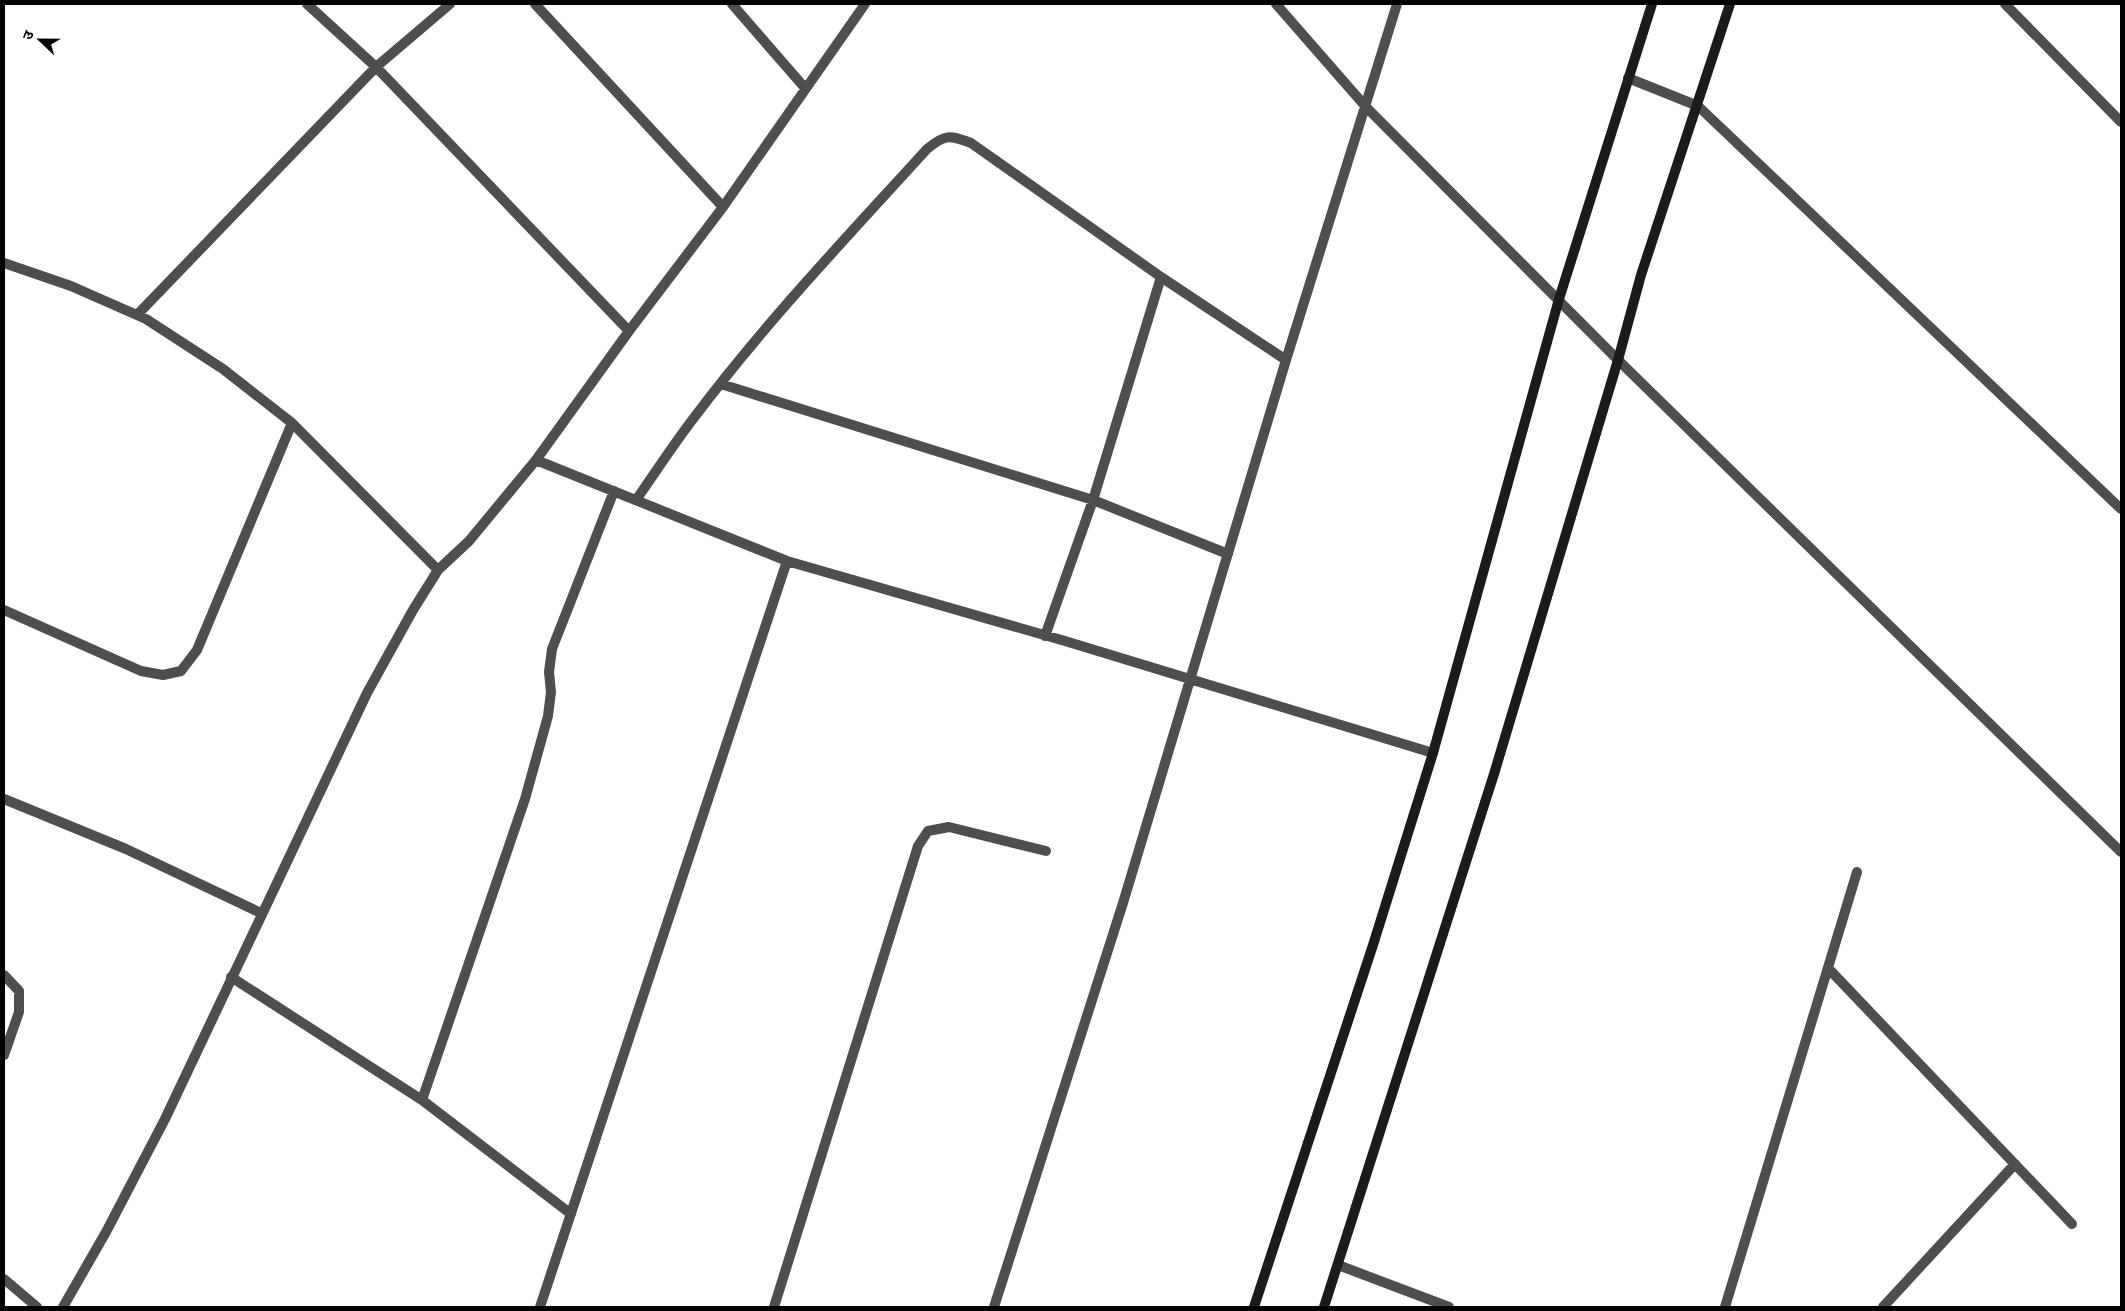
<svg xmlns="http://www.w3.org/2000/svg" width="2125" height="1311" font-family="Raleway,'Noto Sans Devanagari',sans-serif">
<style>
.lines{fill:none;stroke-linecap:round;stroke-linejoin:round}
.street{stroke:#4e4e4e;stroke-width:10}
.secondary{stroke:#1b1b1b;stroke-width:10}
</style>
<rect width="100%" height="100%" fill="#fff"/>
<g class="lines">
<path class="street" d="M307 4 376 67 629 331
M535 4 723 207
M732 4 805 88
M1276 4 1366 107 1618 360 2121 852
M2005 4 2121 122
M1628 78 1698 106 2121 509
M4 263 71 286 146 319 223 369 292 423 438 570
M137 315 376 67 450 4
M721 384 1093 500 1228 554
M536 460 787 561 1065 641 1433 753
M636 500C655 473 673 445 693 419 764 324 847 237 927 149 945 134 949 135 971 143L1161 277 1286 360
M4 610 141 671 163 675 181 671 197 650 292 423
M1045 636 1093 500 1161 277
M4 799 126 849 261 913
M1828 968 2072 1224
M4 975 19 991V1012L4 1055
M231 977 422 1100 571 1214
M422 1100 525 799 548 716 551 692 549 672 552 649 614 491
M1338 1265 1449 1307
M4 1279 37 1307
M63 1307 106 1232 165 1119 367 693 413 610 438 570 469 541 536 460 629 331 723 207 865 4
M540 1307 787 561
M774 1307 918 846 928 831 949 827 1046 851
M994 1307 1123 903 1286 360 1397 4
M1725 1307 1857 872
M1883 1307 2015 1164"/>
<path class="secondary" d="M1254 1307 1373 945 1433 753 1559 299 1652 4
M1324 1307 1494 774 1618 360 1641 275 1730 4"/>
</g>
<rect width="2125" height="1311" fill="none" stroke="#000000" stroke-width="10"/>
<g transform="translate(40 40) rotate(292)" stroke="#ffffff" stroke-width="4" paint-order="stroke">
<path d="M0-4L9 19L0 12L-9 19Z" fill="#000000"/>
<text y="-8" font-size="14" font-weight="bold" text-anchor="middle" fill="#000000">उ</text>
</g>
</svg>
